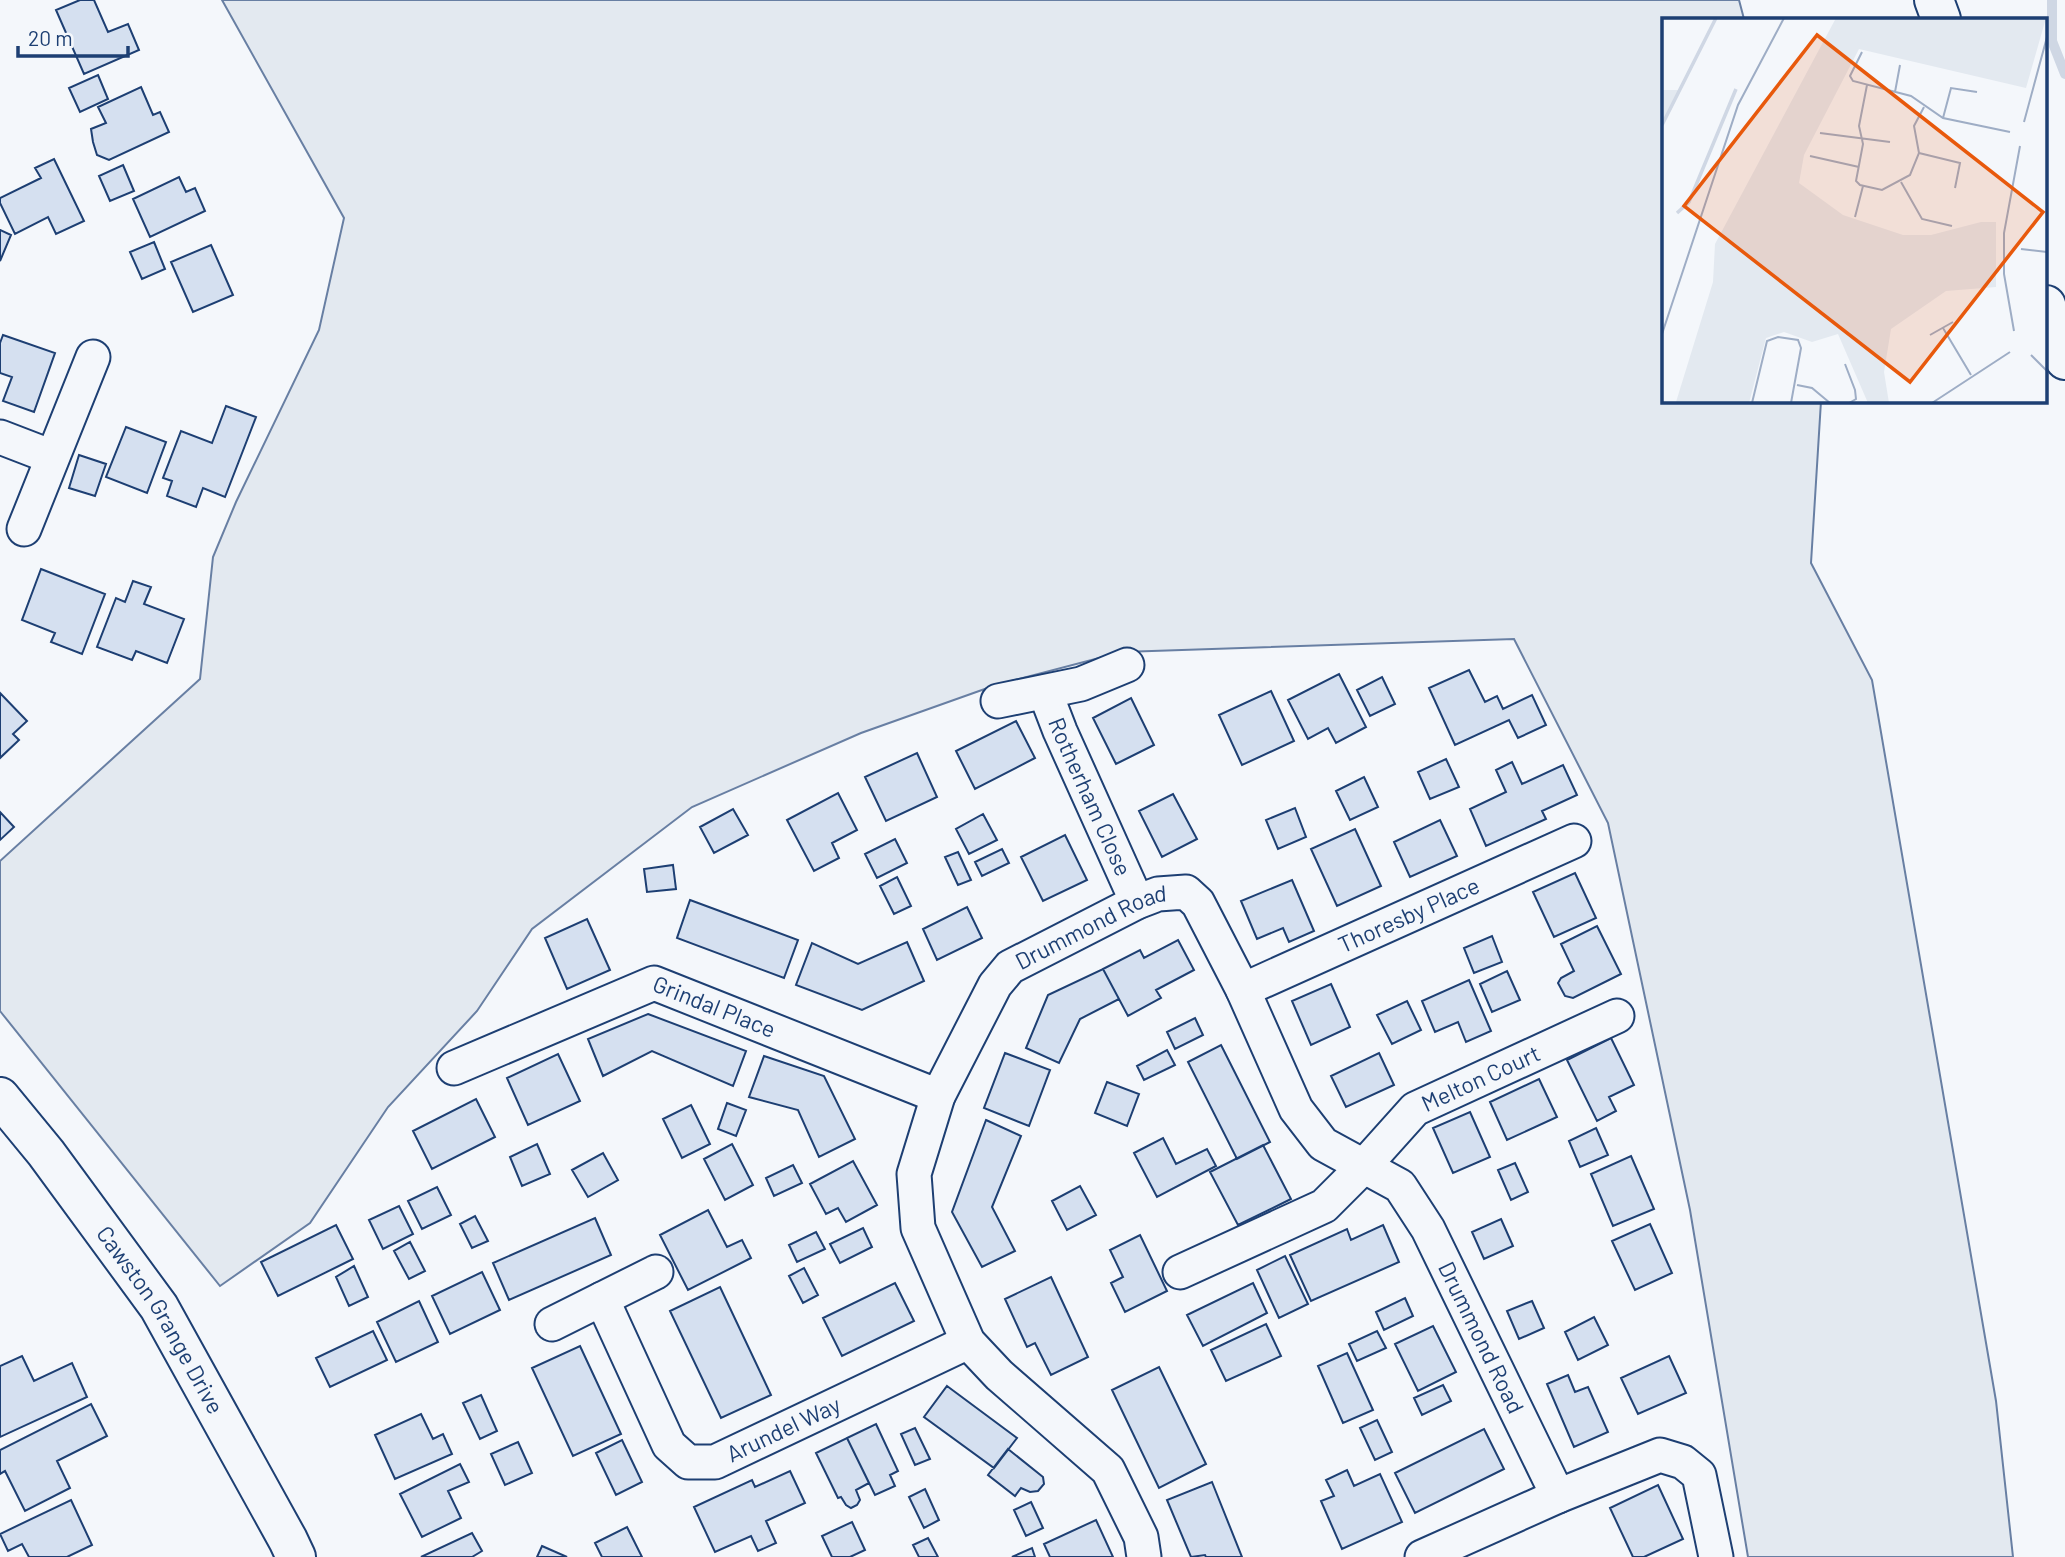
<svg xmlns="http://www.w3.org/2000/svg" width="2065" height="1557" font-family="Barlow,sans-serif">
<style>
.green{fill:#e3e9f0;stroke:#687fa3;stroke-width:2}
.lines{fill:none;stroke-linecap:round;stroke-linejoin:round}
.stream{stroke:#cfd7e4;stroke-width:10}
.building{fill:#d5e0f0;stroke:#1d3f73;stroke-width:2}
.street-casing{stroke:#1d3f73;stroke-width:37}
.secondary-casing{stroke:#1d3f73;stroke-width:42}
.highway-casing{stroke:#1d3f73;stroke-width:42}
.street{stroke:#f4f7fb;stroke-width:33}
.secondary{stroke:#f4f7fb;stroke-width:38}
.highway{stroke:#f4f7fb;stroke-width:38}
.labels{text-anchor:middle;stroke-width:5;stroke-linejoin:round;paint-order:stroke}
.street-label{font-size:23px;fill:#1d3f73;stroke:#f4f7fb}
.inset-river{fill:none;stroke:#cfd7e4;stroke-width:3.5}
.inset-road{fill:none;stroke:#9eadc5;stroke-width:2}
.view{fill:#e8590c;fill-opacity:0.15;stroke:#e8590c;stroke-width:3.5}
.inset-edge{fill:none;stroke:#1d3f73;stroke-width:3.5}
</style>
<rect width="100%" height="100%" fill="#f4f7fb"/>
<path class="green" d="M222 0H1739L1744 19H1664V401H1821L1811 563 1872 680 1996 1401 2013 1557H1748L1690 1210 1608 823 1514 639 1122 652 996 685 861 733 692 807 532 929 477 1011 388 1107 310 1223 220 1286 0 1011V861L200 679 213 557 236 502 319 330 344 218Z"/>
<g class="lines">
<path class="stream" d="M2052 0V41L2065 74"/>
</g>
<path class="building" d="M80 0H94L108 32 128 24 139 50 84 74 56 10Z
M98 75 108 99 80 112 69 88Z
M141 87 153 115 160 112 169 132 109 160 97 155 93 142 91 129 106 123 98 107Z
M54 159 84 221 56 234 48 217 15 234 0 203V198L41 178 35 168Z
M123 165 134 191 110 201 99 176Z
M179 177 186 192 195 188 205 211 150 237 133 199Z
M0 230 11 235 0 261Z
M154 242 165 269 142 279 130 252Z
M211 245 233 295 193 312 171 262Z
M3 335 55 353 34 412 3 401 12 377 0 373V343Z
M226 406 256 417 225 497 203 488 196 507 167 496 172 481 163 478 181 431 212 443Z
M126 427 166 442 147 493 106 477Z
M79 455 106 464 95 496 69 488Z
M41 569 105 594 82 654 51 642 55 633 22 620Z
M133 581 151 587 144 604 184 619 167 663 136 651 132 660 97 647 116 598 125 602Z
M1469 670 1485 702 1497 696 1503 709 1532 695 1546 725 1518 738 1509 720 1455 745 1429 688Z
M1339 674 1366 727 1336 743 1328 728 1308 739 1288 700Z
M1382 677 1395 704 1370 716 1357 690Z
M1271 691 1294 741 1242 765 1219 715Z
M0 693 27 721 13 734 19 740 0 758Z
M1131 698 1154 745 1116 764 1093 718Z
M1016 721 1035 758 975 789 956 751Z
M917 753 937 797 886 821 865 777Z
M1446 759 1459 787 1430 799 1418 772Z
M1512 762 1522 784 1563 765 1577 795 1542 811 1546 819 1486 846 1470 809 1506 792 1496 770Z
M1364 777 1378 807 1350 820 1336 791Z
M838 793 857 830 832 843 839 858 814 871 787 820Z
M1173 794 1197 839 1162 857 1139 811Z
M1295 808 1306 837 1278 849 1266 820Z
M733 809 748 835 714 853 700 827Z
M0 812 14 827 0 840Z
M983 814 997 840 969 854 956 829Z
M1440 820 1457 856 1410 877 1394 842Z
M1355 829 1381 886 1337 906 1311 849Z
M1065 835 1087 880 1043 901 1021 857Z
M895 839 907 863 877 878 865 854Z
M1002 849 1009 863 982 876 975 862Z
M958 852 971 880 958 885 945 857Z
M673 865 676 889 647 892 644 869Z
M1575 873 1596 918 1554 937 1533 892Z
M897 877 911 906 894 914 880 886Z
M1292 880 1314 931 1289 942 1283 928 1257 939 1241 901Z
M690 900 798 940 784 978 677 938Z
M967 907 982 938 937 960 923 929Z
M587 919 610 970 567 989 545 938Z
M1597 926 1621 974 1573 998 1565 996 1558 983 1561 978 1574 971 1561 944Z
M1492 936 1502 962 1474 973 1464 948Z
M1178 940 1194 970 1156 990 1161 998 1128 1016 1103 969 1140 950 1144 958Z
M907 942 924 981 862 1010 796 985 812 943 858 964Z
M1103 969 1119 999 1080 1019 1059 1063 1026 1048 1048 995Z
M1507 971 1520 1000 1492 1012 1480 984Z
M1469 980 1491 1031 1466 1042 1458 1022 1435 1032 1422 1001Z
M1331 984 1350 1027 1311 1045 1292 1001Z
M1407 1001 1421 1030 1392 1044 1377 1015Z
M648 1014 746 1051 733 1086 652 1051 603 1076 588 1039Z
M1195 1018 1203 1035 1175 1049 1167 1032Z
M1611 1038 1634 1085 1609 1097 1616 1111 1597 1121 1567 1060Z
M1221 1045 1270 1142 1237 1159 1188 1062Z
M1167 1050 1175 1065 1144 1080 1137 1066Z
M1005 1053 1050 1070 1029 1126 984 1108Z
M1379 1053 1394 1085 1346 1107 1331 1076Z
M558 1054 580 1101 528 1125 507 1078Z
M764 1056 824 1076 855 1139 819 1157 798 1110 749 1097Z
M1539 1079 1557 1117 1507 1140 1490 1102Z
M1107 1082 1139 1094 1127 1126 1095 1113Z
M476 1099 495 1137 432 1169 413 1131Z
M727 1103 746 1110 736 1136 718 1129Z
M691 1105 710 1144 682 1158 663 1119Z
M1470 1112 1490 1157 1453 1173 1433 1128Z
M986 1120 1021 1136 992 1207 1015 1251 982 1267 952 1212Z
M1596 1128 1608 1155 1580 1167 1569 1141Z
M1163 1138 1176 1164 1207 1149 1216 1166 1157 1197 1134 1153Z
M537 1144 550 1174 522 1186 510 1157Z
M732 1144 753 1185 725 1200 704 1159Z
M1263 1145 1291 1199 1238 1225 1210 1172Z
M603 1153 618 1180 588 1197 572 1170Z
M1631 1156 1654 1209 1613 1226 1591 1174Z
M853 1161 877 1205 846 1222 838 1208 826 1214 810 1184Z
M1515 1163 1528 1192 1511 1200 1498 1170Z
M793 1165 802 1183 774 1196 766 1178Z
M1080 1186 1096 1215 1067 1230 1052 1201Z
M437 1187 451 1215 422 1229 408 1201Z
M399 1206 413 1234 383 1249 369 1220Z
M708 1210 727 1247 742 1240 751 1258 688 1290 660 1235Z
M475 1216 488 1241 472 1248 460 1224Z
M595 1218 611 1255 509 1300 493 1263Z
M1501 1219 1513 1246 1484 1259 1472 1232Z
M1650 1224 1672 1273 1635 1290 1612 1241Z
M336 1225 353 1259 278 1296 261 1262Z
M1383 1225 1399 1262 1311 1301 1290 1255 1347 1229 1351 1240Z
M863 1228 872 1247 840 1263 830 1244Z
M816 1232 825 1249 797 1262 789 1245Z
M1140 1235 1167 1291 1125 1312 1111 1283 1123 1277 1110 1250Z
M410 1242 425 1271 409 1279 394 1251Z
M1285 1256 1308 1304 1279 1318 1257 1270Z
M354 1266 368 1297 349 1306 336 1277Z
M804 1268 818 1295 803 1303 789 1276Z
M482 1272 500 1310 450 1334 432 1296Z
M1051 1277 1088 1357 1051 1375 1035 1343 1027 1347 1005 1299Z
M895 1283 914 1321 842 1356 823 1318Z
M1253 1283 1267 1313 1203 1346 1187 1315Z
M720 1287 771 1395 721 1418 670 1311Z
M1405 1298 1413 1316 1384 1330 1376 1312Z
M419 1301 438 1342 396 1362 377 1322Z
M1532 1301 1544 1328 1519 1339 1507 1311Z
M1594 1317 1608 1345 1578 1360 1565 1332Z
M1266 1324 1281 1356 1226 1381 1211 1350Z
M1433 1326 1456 1372 1418 1391 1395 1344Z
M373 1331 387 1360 330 1387 316 1358Z
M1377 1331 1386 1348 1357 1361 1349 1344Z
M580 1346 621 1434 573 1456 532 1368Z
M1347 1353 1373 1410 1343 1423 1318 1366Z
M22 1356 34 1381 72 1363 87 1397 0 1437V1366Z
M1669 1356 1686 1393 1638 1414 1621 1378Z
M1159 1367 1206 1464 1159 1488 1112 1390Z
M1568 1375 1575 1392 1588 1387 1608 1432 1574 1447 1547 1384Z
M1443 1385 1451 1401 1422 1415 1414 1398Z
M947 1386 1017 1438 994 1468 924 1417Z
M481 1395 497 1431 480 1439 463 1403Z
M91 1404 107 1436 57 1461 70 1488 25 1511 5 1471 0 1474V1450Z
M421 1414 433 1439 443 1434 452 1454 395 1479 375 1435Z
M1377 1420 1392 1452 1375 1460 1360 1428Z
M876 1424 898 1471 890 1475 895 1486 875 1495 847 1438Z
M915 1428 930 1459 915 1465 901 1434Z
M1484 1429 1504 1469 1415 1513 1395 1473Z
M847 1438 869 1483 856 1490 860 1500 857 1505 851 1508 846 1505 841 1497 838 1498 816 1453Z
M622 1440 642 1482 616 1495 596 1453Z
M518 1442 532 1473 505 1485 491 1454Z
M1008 1449 1043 1477 1044 1484 1038 1491 1030 1492 1021 1488 1015 1496 988 1475Z
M460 1464 469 1482 448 1491 461 1518 422 1537 400 1494Z
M1347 1470 1354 1486 1380 1474 1402 1522 1342 1549 1321 1501 1334 1496 1326 1480Z
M790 1471 805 1503 766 1521 776 1543 758 1551 751 1536 715 1552 694 1507 752 1480 755 1487Z
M1212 1482 1242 1557H1206L1205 1555 1191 1557 1167 1500Z
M1658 1485 1683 1539 1644 1557H1633L1610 1508Z
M925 1489 939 1520 924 1528 909 1497Z
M71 1500 92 1545 67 1557H29L22 1544 8 1551 0 1534Z
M1031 1502 1043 1528 1026 1536 1014 1510Z
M1096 1520 1113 1557H1050L1044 1544Z
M852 1522 865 1550 850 1557H832L822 1536Z
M627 1527 642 1557H602L595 1543Z
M472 1533 482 1551 472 1557H421Z
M928 1538 938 1557H919L913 1545Z
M542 1546 567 1557H537Z
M1032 1548 1035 1557H1012Z"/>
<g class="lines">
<g class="street-casing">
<g id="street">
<path d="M0 437 52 457"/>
<path d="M24 529 93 357"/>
<path id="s1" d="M1045 692 1060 731 1137 902"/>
<path d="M998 701 1081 684 1127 665"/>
<path id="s2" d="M1243 990 1574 841"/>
<path id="s3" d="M454 1068 654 983 938 1096"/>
<path id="s4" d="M1180 1272 1324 1206 1363 1167 1415 1109 1617 1016"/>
<path id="s5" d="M602 1299 669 1445 688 1462H715L968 1342"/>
<path d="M552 1324 656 1272"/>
<path id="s6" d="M1144 1557 1141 1537 1108 1470 999 1375 968 1342 918 1228 914 1174 938 1096 995 985 1010 967 1137 902 1158 894 1186 892 1198 903 1243 990 1296 1109 1323 1144 1400 1186 1428 1229 1558 1496"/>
<path d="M1422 1557 1558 1496 1660 1455 1683 1462 1699 1475 1716 1557"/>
</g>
</g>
<g class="secondary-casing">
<g id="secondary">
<path id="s7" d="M0 1097 46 1153 159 1307 288 1540 296 1557"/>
</g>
</g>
<g class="highway-casing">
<path id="highway" d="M1934 0 1941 19
M2046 305 2065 360"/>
</g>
<use href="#street" class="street"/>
<use href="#secondary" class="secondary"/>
<use href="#highway" class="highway"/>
</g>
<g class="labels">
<g class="street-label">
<text dy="8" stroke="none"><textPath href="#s1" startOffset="114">Rotherham Close</textPath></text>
<text dy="8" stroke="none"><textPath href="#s2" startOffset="182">Thoresby Place</textPath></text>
<text dy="8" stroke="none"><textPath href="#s6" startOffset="784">Drummond Road</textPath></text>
<text dy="8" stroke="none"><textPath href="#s3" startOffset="282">Grindal Place</textPath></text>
<text dy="8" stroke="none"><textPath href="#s4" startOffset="364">Melton Court</textPath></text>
<text dy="8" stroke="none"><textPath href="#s7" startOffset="275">Cawston Grange Drive</textPath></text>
<text dy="8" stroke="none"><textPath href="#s6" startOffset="1435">Drummond Road</textPath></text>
<text dy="8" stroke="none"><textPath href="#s5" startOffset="289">Arundel Way</textPath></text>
</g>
</g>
<g transform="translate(1662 18)">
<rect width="385" height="385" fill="#f4f7fb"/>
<path d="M174 0H384L364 70 197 31 142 137 137 165 181 197 241 217H269L319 204H334V269L284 273 229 311 222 354 227 385H206L176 316 150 324 122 314 104 320 87 385 14 384 51 264 53 226ZM0 72H18L0 107 2 92Z" fill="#e3e9f0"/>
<path class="inset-river" d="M0 107 54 0M15 195 27 184 74 71"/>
<path class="inset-road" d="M200 34 188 58 191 63 249 78 281 100 348 114M205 67 197 108 201 126 194 163 198 167 220 172 248 157 257 135 252 108 262 89M233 74 238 47M281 100 289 70 315 74M362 104 385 19M158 115 228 124M257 135 298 145 293 170M148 138 197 149M239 164 260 201 290 208M193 199 201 168M359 231 385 234M281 310 309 357M352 313 342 256V215L358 128M0 316 76 87 122 0M268 317 291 304M369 337 385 353M183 346 193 372 194 381 187 385M135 367 150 370 168 385M90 385 105 323 116 319 136 322 139 330 129 385M270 385 348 334"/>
<path class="view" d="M155 17 381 194 248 364 22 188Z"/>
<rect width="385" height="385" class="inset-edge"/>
</g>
<path d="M18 46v10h110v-10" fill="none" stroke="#1d3f73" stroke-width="3.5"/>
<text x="28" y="46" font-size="21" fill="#1d3f73" stroke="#f4f7fb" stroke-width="5" paint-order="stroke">20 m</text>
</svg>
